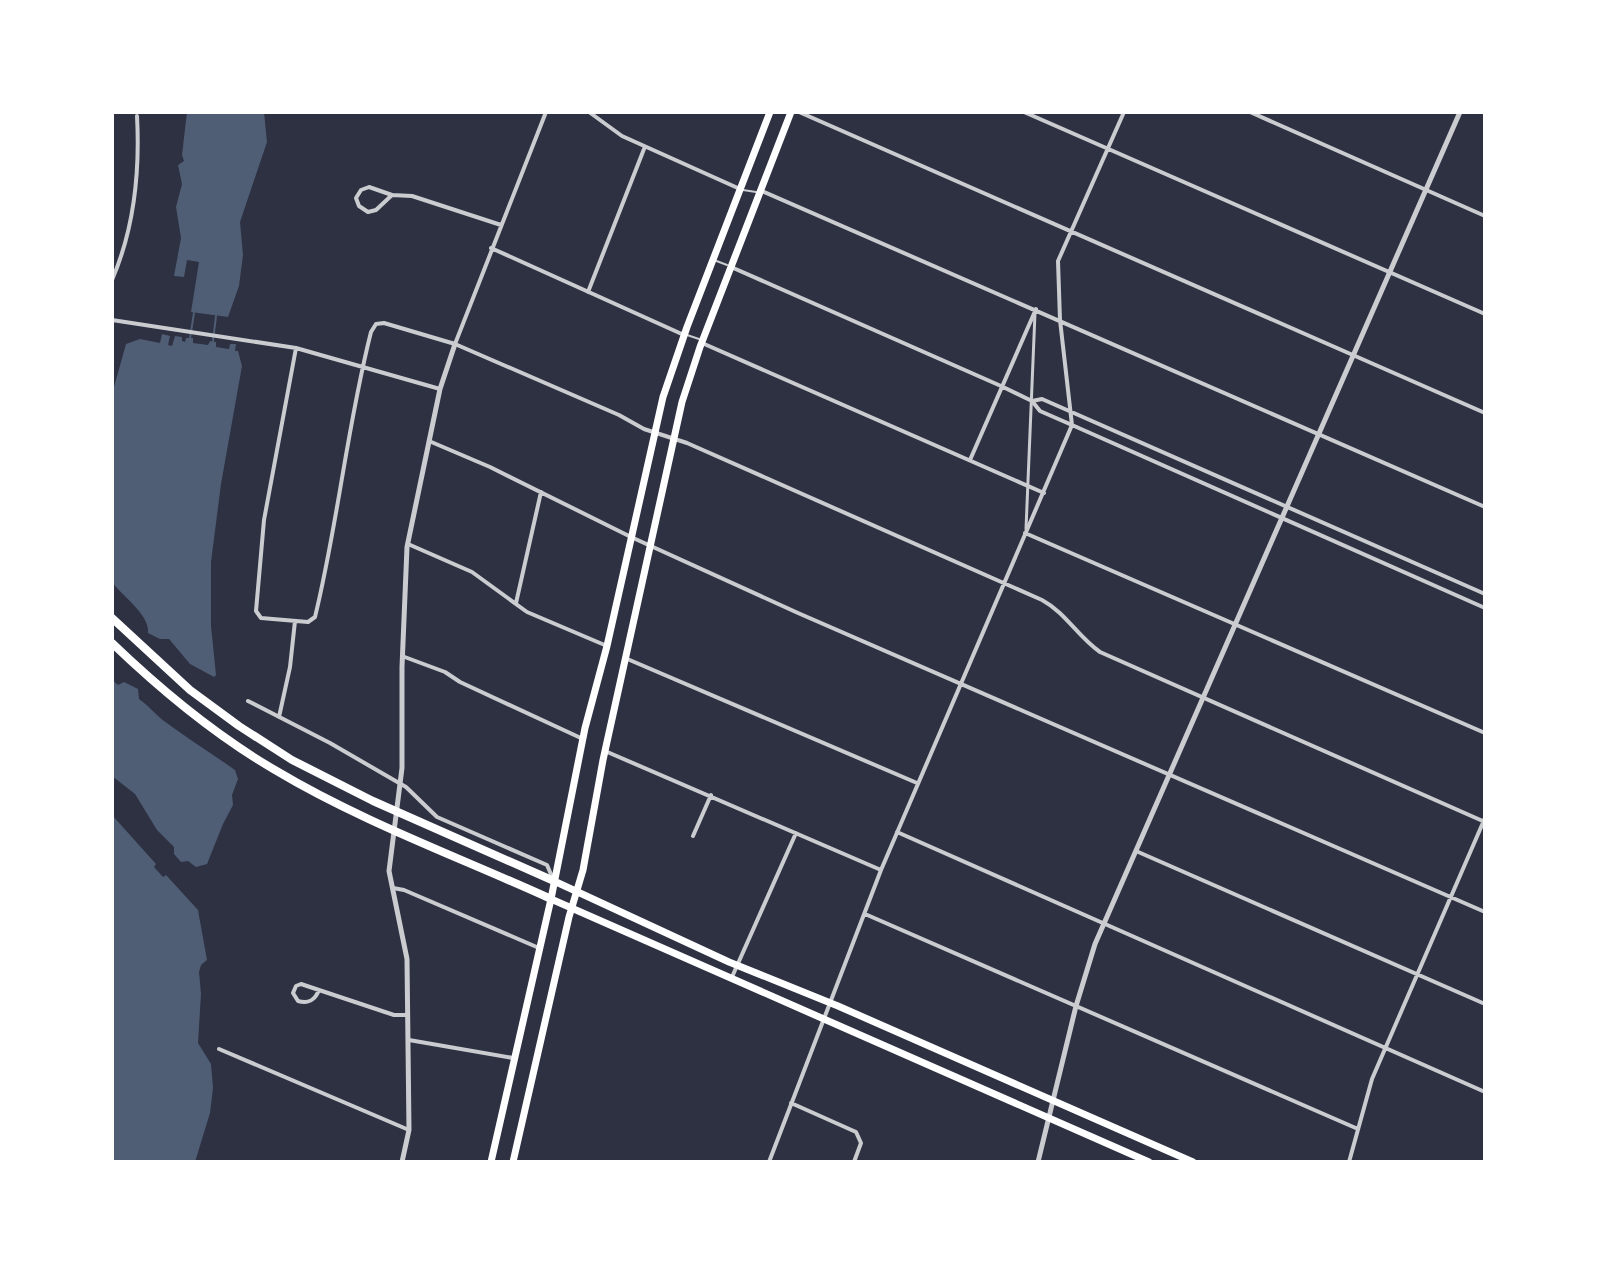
<svg xmlns="http://www.w3.org/2000/svg" width="1597" height="1274" font-family="'PT Sans',sans-serif">
  <style>
    .water { fill: #4f5d75 }
    .lines { fill: none; stroke-linecap: round; stroke-linejoin: round }
    .stream { stroke: #4f5d75; stroke-width: 2 }
    .service { stroke: #caccd0; stroke-width: 2 }
    .pedestrian { stroke: #caccd0; stroke-width: 3 }
    .minor { stroke: #caccd0; stroke-width: 4 }
    .tertiary { stroke: #caccd0; stroke-width: 5 }
    .primary { stroke: #fff; stroke-width: 7 }
    .motorway { stroke: #fff; stroke-width: 8 }
  </style>
  <rect width="100%" height="100%" fill="#2d3142"/>
  <!-- water -->
  <path class="water" d="M 187,112 L 264,112 L 267,142 L 240,222 L 243,255 L 239,286 L 228,317 L 191,312 L 199,262 L 187,260 L 184,277 L 174,276 L 181,238 L 176,207 L 182,184 L 178,165 L 184,161 L 182,155 Z
    M 162,334 L 170,336 L 168,345 L 172,346 L 175,336 L 182,337 L 182,341 L 185,342 L 186,338 L 193,338 L 193,343 L 208,345 L 210,341 L 216,342 L 216,347 L 229,349 L 230,344 L 236,344 L 235,351 L 238,351 L 242,366 L 221,484 L 211,562 L 211,626 L 216,675 L 214,677 L 190,664 L 169,639 L 160,639 L 148,633 C 150,615 123,597 112,582 L 112,394 L 126,344 L 140,339 L 160,343 Z
    M 112,680 L 118,685 L 124,682 L 138,689 L 139,699 C 148,705 155,714 164,721 C 187,738 211,753 235,770 L 238,779 L 232,795 L 233,805 L 223,824 L 207,864 L 196,867 L 188,861 L 181,862 L 174,854 L 174,847 L 157,830 L 135,794 L 112,776 Z
    M 112,815 L 156,864 L 154,867 L 163,877 L 166,875 L 198,910 L 207,960 L 201,965 L 199,972 L 201,994 L 198,1043 L 211,1064 L 213,1088 L 210,1113 L 195,1162 L 112,1162 Z"/>
  <g class="lines">
    <!-- stream -->
    <path class="stream" d="M 190,338 L 194,313
      M 213,341 L 216,316"/>
    <!-- service -->
    <path class="service" d="M 743,190 L 756,192
      M 714,260 L 727,265
      M 687,335 L 699,339"/>
    <!-- pedestrian -->
    <path class="pedestrian" d="M 1026,529 L 1035,313"/>
    <!-- minor -->
    <path class="minor" d="M 589,112 L 622,136 L 740,189
      M 799,112 L 1485,413
      M 1024,112 L 1485,314
      M 1250,112 L 1485,216
      M 369,187 L 392,195 L 376,210 L 368,212 L 359,206 L 356,198 L 361,190 Z
      M 762,191 L 1485,507
      M 392,195 L 412,196 L 501,225
      M 491,248 L 684,335
      M 731,267 L 1001,386 L 1032,401 L 1040,411 L 1072,425 L 1485,608
      M 112,280 C 134,229 140,172 137,116
      M 588,292 L 644,149
      M 112,320 L 296,348 L 440,389
      M 702,343 L 1044,493
      M 455,344 L 546,112
      M 296,348 L 264,520 L 256,611 L 261,618 L 308,622 L 315,617 C 338,523 347,426 371,332 L 376,324 L 384,323 L 455,344 L 619,415 L 644,429 L 687,443 L 1042,600 C 1066,613 1078,637 1100,652 L 1485,822
      M 1032,401 L 1042,399 L 1485,594
      M 429,441 L 490,467 L 631,537 L 798,613 L 1485,912
      M 970,460 L 1036,309
      M 1025,533 L 1485,733
      M 408,544 L 472,572 L 527,612 L 607,646
      M 516,603 L 541,492
      M 402,656 L 445,672 L 460,682 L 583,739
      M 625,658 L 917,783
      M 248,701 L 330,743 L 406,787 L 437,817 L 547,865 L 553,879
      M 279,717 L 290,667 L 295,621
      M 605,751 L 881,870
      M 897,832 L 1485,1092
      M 693,836 L 711,795
      M 1136,851 L 1485,1004
      M 393,888 L 404,890 L 539,948
      M 865,914 L 1358,1129
      M 732,977 L 796,833
      M 319,990 C 315,1000 309,1004 298,1001 L 293,993 L 296,986 L 301,984 L 394,1015 L 408,1015
      M 409,1040 L 513,1058
      M 219,1049 L 409,1130
      M 791,1103 L 856,1132 L 861,1143 L 854,1162
      M 769,1162 L 881,870 L 1072,425 L 1060,320 L 1058,261 L 1124,112
      M 1349,1162 L 1372,1079 L 1485,818"/>
    <!-- tertiary -->
    <path class="tertiary" d="M 402,1162 L 409,1130 L 407,959 L 389,871 L 402,768 L 402,667 L 407,547 L 440,389 L 455,344
      M 1038,1162 L 1076,1006 L 1095,944 L 1460,112"/>
    <!-- primary -->
    <path class="primary" d="M 554,881 L 729,962 L 838,1006 L 1193,1162
      M 551,899 L 1149,1162
      M 491,1162 L 551,899 L 585,728 L 607,646 L 663,397 L 687,327 L 770,112
      M 513,1162 L 569,917 L 583,870 L 603,760 L 682,402 L 700,347 L 791,112"/>
    <!-- motorway -->
    <path class="motorway" d="M 112,618 L 190,690 L 239,726 L 292,760 L 373,801 L 554,881
      M 112,643 C 162,691 215,735 275,770 C 362,822 459,857 551,899"/>
  </g>
  <!-- border -->
  <rect width="1597" height="1274" fill="none" stroke="#ffffff" stroke-width="228"/>
</svg>
